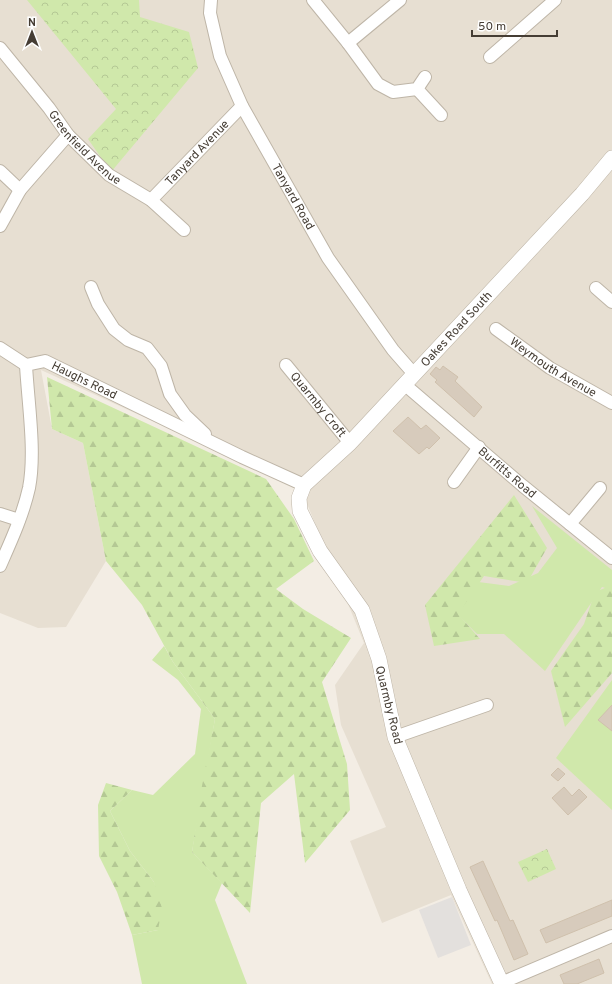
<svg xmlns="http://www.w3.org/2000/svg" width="612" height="984" font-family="Overpass,sans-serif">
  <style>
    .residential { fill: #e7dfd2 }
    .grass { fill: #d0e8ab }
    .forest { fill: url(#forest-firs) }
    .park { fill: url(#park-crowns) }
    .parking { fill: #e3e0dd }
    .building { fill: #d7cbbc; stroke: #cfc0ac }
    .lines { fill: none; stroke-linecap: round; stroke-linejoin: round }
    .minor-casing { stroke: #beb5a7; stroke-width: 14 }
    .tertiary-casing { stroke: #beb5a7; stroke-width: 16 }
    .minor { stroke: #fff; stroke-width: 12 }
    .tertiary { stroke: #fff; stroke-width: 15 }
    .labels { text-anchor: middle; stroke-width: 4; stroke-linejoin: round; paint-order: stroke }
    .street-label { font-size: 12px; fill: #453d34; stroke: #fff }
  </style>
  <defs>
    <pattern id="forest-firs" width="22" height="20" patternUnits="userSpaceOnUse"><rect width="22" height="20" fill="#d0e8ab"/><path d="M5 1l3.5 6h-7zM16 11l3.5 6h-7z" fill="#b4c894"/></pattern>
    <pattern id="park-crowns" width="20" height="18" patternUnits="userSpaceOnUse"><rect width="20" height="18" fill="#d0e8ab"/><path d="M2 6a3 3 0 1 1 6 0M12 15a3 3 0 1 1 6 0" fill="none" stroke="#b4c894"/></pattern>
  </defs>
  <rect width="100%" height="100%" fill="#f3ede4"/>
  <!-- residential -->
  <path class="residential" d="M 0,0 L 612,0 L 612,984 L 492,984 L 451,895 L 382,923 L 350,841 L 386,827 L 341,725 L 335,685 L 364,643 L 301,489 L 41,370 L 52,429 L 83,443 L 106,561 L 66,627 L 38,628 L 0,613 Z"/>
  <!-- grass -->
  <path class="grass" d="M 532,506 L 612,570 L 612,590 L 602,587 L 545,671 L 504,634 L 477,634 L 452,609 L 471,581 L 509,586 L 538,573 L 557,548 Z
    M 164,646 L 173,662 L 215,719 L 192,852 L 222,883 L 215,900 L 247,984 L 142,984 L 132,935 L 158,930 L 154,882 L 130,851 L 110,811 L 132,790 L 153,795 L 195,754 L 201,709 L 178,680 L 152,660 Z
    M 612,680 L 612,810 L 556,758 Z"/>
  <!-- forest -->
  <path class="forest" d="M 47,377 L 266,479 L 294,519 L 314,561 L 276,589 L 303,609 L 351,638 L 322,682 L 347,764 L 350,810 L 305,863 L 294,774 L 261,803 L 250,913 L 192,852 L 201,791 L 215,719 L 173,662 L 142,605 L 106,561 L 83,443 L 52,429 Z
    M 514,495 L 547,548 L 527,583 L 484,576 L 458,614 L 480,639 L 434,646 L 425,605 Z
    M 612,585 L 612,673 L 565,727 L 551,671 L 584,624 L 595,592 Z
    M 106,783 L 132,790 L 110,811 L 130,851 L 154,882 L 162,908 L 158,930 L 132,935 L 117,892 L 99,856 L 98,805 Z"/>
  <!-- park -->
  <path class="park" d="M 27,0 L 139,0 L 140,17 L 189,32 L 198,68 L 111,172 L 88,139 L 116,109 Z
    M 547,849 L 556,869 L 528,882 L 518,862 Z"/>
  <!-- parking -->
  <path class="parking" d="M 452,897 L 471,945 L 438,958 L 419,910 Z"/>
  <!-- building -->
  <path class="building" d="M 443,366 L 458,377 L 455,381 L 482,407 L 474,417 L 435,382 L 437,380 L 430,374 L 436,367 L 440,370 Z
    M 408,417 L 421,429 L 426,425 L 440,438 L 429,449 L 427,447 L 419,454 L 393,431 Z
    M 612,705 L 612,731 L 598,720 Z
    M 558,768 L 565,774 L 558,781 L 551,775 Z
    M 564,787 L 572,796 L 579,789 L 587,797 L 568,815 L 552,798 Z
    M 483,861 L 510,921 L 513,920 L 528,954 L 514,960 L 497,920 L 495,921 L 470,867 Z
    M 612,900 L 612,916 L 546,943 L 540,930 Z
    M 599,959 L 604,973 L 577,984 L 564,984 L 560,975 Z"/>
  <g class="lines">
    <!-- minor casing -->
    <g class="minor-casing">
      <g id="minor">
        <path id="s1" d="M 211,0 L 210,13 L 220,56 L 242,106 L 328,258 L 393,350 L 414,374"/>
        <path d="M 313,0 L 348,43 L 378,84 L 393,92 L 417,89 L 425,77"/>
        <path d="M 348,43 L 400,0"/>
        <path id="s2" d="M 0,48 L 49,108 L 68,135 L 109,175 L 151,200 L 184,230"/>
        <path d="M 490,57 L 555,0"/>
        <path d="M 417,89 L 441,115"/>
        <path d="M 0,171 L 20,190"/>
        <path id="s3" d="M 151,200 L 242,106"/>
        <path d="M 0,226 L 20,190 L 68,135"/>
        <path d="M 91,287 L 98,304 L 114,329 L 128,340 L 147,348 L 161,366 L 170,394 L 185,415 L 205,434"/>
        <path d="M 596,288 L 612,302"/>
        <path id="s4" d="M 496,329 L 550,368 L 612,403"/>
        <path d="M 0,348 L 26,365"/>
        <path id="s5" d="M 286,365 L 350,443"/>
        <path id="s6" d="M 404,384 L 523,486 L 612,558"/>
        <path d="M 454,482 L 479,447"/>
        <path d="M 0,514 L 19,520"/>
        <path d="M 570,524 L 600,488"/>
        <path id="s7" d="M 0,566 C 11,541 23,515 29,488 C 36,452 28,403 26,365 L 45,361 L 242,457 L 304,485"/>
        <path d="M 395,737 L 487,705"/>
        <path d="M 501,983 L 612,936"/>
      </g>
    </g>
    <!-- tertiary casing -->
    <g class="tertiary-casing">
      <g id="tertiary">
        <path id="s8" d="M 502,984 L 459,890 L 395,737 L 379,659 L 362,610 L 320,551 L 300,511 L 299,498 L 304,485 L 350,443 L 582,194 L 612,158"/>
      </g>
    </g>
    <!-- minor -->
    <use href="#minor" class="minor"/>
    <!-- tertiary -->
    <use href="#tertiary" class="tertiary"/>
  </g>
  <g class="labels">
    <!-- street labels -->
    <g class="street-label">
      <text dy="4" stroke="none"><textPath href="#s2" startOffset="131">Greenfield Avenue</textPath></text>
      <text dy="4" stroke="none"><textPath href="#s3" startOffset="66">Tanyard Avenue</textPath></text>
      <text dy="4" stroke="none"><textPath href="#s1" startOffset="216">Tanyard Road</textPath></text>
      <text dy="4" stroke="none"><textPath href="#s8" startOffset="763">Oakes Road South</textPath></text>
      <text dy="4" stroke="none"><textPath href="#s4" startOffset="69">Weymouth Avenue</textPath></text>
      <text dy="4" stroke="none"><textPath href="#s7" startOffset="270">Haughs Road</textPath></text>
      <text dy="4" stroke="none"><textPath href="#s5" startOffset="51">Quarmby Croft</textPath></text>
      <text dy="4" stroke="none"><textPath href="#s6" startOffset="136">Burfitts Road</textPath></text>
      <text transform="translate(389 705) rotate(76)" y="4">Quarmby Road</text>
    </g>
  </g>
  <!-- north arrow -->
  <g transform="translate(32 32)" stroke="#ffffff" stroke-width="3" paint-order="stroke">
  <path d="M0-3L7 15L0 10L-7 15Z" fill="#453d34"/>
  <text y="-6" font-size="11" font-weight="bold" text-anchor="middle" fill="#453d34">N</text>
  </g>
  <!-- scale -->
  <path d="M472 30v6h85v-6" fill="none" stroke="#453d34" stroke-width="2"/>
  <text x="478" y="30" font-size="12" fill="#453d34" stroke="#ffffff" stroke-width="3" paint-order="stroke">50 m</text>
</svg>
